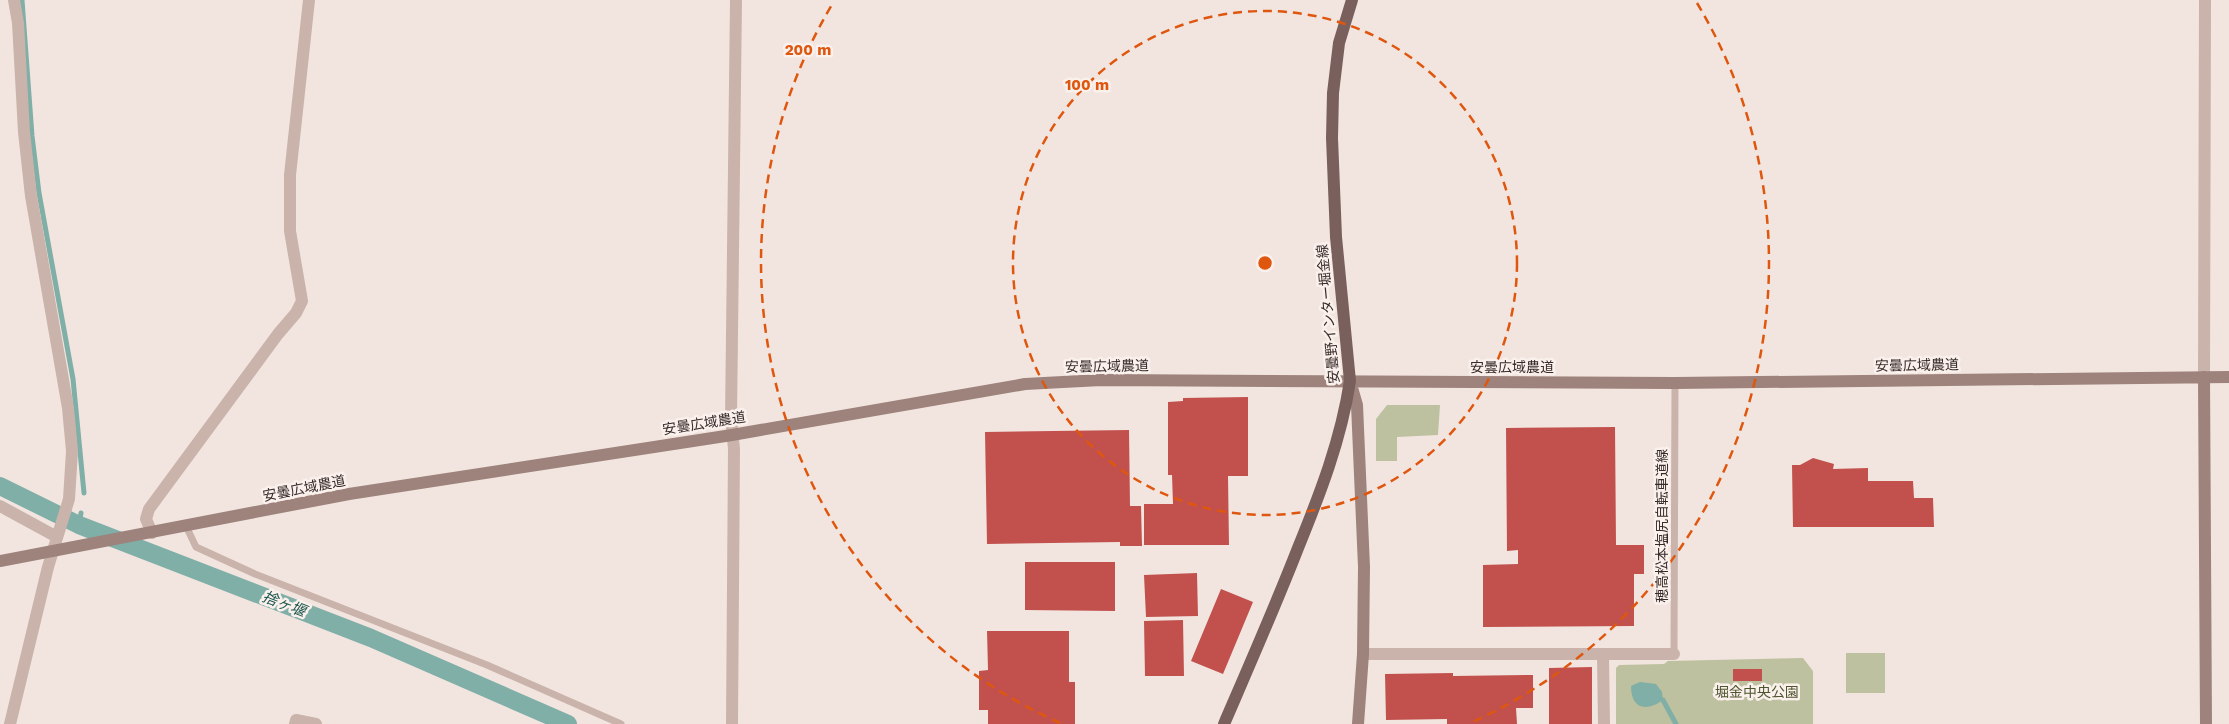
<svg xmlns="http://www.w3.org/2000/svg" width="2229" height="724" font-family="'Work Sans','Noto Sans JP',sans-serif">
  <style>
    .green { fill: #bdc19f }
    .water { fill: #7fafa7 }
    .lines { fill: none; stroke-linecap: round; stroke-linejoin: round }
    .stream { stroke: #7fafa7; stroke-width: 5 }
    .canal { stroke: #7fafa7; stroke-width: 18 }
    .building { fill: #c2514d }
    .lane { stroke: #cab3ab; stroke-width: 7 }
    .street { stroke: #cab3ab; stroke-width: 12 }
    .secondary { stroke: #9e827c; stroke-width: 12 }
    .primary { stroke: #7a605c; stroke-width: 12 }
    .ring { fill: none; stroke: #df570e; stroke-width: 2.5; stroke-dasharray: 9 6 }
    .labels { text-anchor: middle; stroke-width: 5; stroke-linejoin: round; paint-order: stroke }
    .street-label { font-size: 14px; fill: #382c2a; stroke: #faf0ec }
    .park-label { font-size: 14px; fill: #4f562e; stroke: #faf0ec }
    .water-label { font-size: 15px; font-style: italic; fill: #205951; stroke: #faf0ec }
    .centre { fill: #df570e; stroke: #faf0ec; stroke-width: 2.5 }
    .ring-label { font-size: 15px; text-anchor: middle; font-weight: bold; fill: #df570e; stroke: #faf0ec; stroke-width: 5; stroke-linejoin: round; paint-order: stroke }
  </style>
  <rect width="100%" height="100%" fill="#f2e5df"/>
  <!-- green -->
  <path class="green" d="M 1387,405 L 1440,405 L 1438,435 L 1397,437 L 1397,461 L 1376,461 L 1376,419 Z
    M 1846,653 L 1885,653 L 1885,693 L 1846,693 Z
    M 1803,658 L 1813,671 L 1813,724 L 1616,724 L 1616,668 L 1619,665 L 1664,664 L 1668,661 Z"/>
  <!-- water -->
  <path class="water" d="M 1640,682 L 1656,684 L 1662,692 L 1663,700 C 1646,712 1631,709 1631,686 Z"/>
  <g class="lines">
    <!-- stream -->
    <path class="stream" d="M 22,0 L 32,136 L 39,193 L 73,379 L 84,493
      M 79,525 L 81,513
      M 1663,700 L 1676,724"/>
    <!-- canal -->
    <path class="canal" d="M 0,486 L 79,525 L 371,638 L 568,724"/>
  </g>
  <!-- building -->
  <path class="building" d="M 1248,397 L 1248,476 L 1228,476 L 1229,545 L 1144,545 L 1144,504 L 1173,504 L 1172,475 L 1168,475 L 1168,402 L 1183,401 L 1183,398 Z
    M 1615,427 L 1616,545 L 1644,545 L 1644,574 L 1634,574 L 1634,626 L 1483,627 L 1483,565 L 1518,564 L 1518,550 L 1507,551 L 1506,428 Z
    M 1129,430 L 1130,506 L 1141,506 L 1142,546 L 1120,546 L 1120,542 L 987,544 L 985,432 Z
    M 1813,458 L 1834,464 L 1833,469 L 1868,468 L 1868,481 L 1913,481 L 1914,498 L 1933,498 L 1934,527 L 1793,527 L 1792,465 L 1800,465 Z
    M 1025,562 L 1115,562 L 1115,611 L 1025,610 Z
    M 1197,573 L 1198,616 L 1146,617 L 1144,575 Z
    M 1221,589 L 1253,602 L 1223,674 L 1191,661 Z
    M 1183,620 L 1184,676 L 1145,676 L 1144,621 Z
    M 987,631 L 1069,631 L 1069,682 L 1075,682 L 1075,724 L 988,724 L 988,710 L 979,710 L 979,671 L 988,670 Z
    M 1592,667 L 1592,724 L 1549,724 L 1549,668 Z
    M 1733,669 L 1762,669 L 1762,681 L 1733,681 Z
    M 1453,673 L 1453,676 L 1533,675 L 1533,708 L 1516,708 L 1517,724 L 1447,724 L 1447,719 L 1386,720 L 1385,674 Z"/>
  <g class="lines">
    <!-- lane -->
    <path class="lane" d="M 186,526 L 196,547 L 255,574 L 487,665 L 621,724
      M 1674,654 L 1675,383"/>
    <!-- street -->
    <path class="street" d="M 2204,377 L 2205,0
      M 0,506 L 57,537
      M 152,533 L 146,519 L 149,509 L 278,334 L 296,313 L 302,301 L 290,231 L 290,175 L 309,0
      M 1363,654 L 1674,654
      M 1603,655 L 1604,724
      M 10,724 L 48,567 L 69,499 L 72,451 L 68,408 L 31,196 L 24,132 L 18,23 L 14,0
      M 295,724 L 296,720 L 316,724
      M 732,724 L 734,449 L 731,418 L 736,0"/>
    <!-- secondary -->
    <path class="secondary" d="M 2204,377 L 2206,724
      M 1350,381 L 1357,405 L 1364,567 L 1363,654 L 1358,724
      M 0,561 L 349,494 L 732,435 L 1025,384 L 1101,380 L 1675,383 L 2229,377"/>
    <!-- primary -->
    <path class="primary" d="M 1224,724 C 1249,666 1275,607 1298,548 C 1320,494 1341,440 1350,381 L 1336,237 L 1332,138 L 1333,93 L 1339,43 L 1352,0"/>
  </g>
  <!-- distance rings -->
  <g class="ring">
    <circle cx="1265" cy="263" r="252"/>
    <path d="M1060 723A504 504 0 0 1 833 3M1697 3A504 504 0 0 1 1470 723"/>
  </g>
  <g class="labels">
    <!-- street labels -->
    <g class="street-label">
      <text transform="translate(1328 314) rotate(-95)" y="5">安曇野インター堀金線</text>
      <text transform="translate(1917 365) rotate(-1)" y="5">安曇広域農道</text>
      <text transform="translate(1107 366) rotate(-1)" y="5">安曇広域農道</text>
      <text x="1512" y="372">安曇広域農道</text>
      <text transform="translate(704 423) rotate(-9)" y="5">安曇広域農道</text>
      <text transform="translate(304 488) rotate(-11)" y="5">安曇広域農道</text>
      <text transform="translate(1662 526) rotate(-90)" y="5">穂高松本塩尻自転車道線</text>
    </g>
    <!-- park labels -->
    <g class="park-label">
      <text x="1757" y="697">堀金中央公園</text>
    </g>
    <!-- water labels -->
    <g class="water-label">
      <text transform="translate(284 604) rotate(21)" y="5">捨ヶ堰</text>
    </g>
  </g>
  <circle cx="1265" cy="263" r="8" class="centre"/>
  <g class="ring-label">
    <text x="808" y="55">200 m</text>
    <text x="1087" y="90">100 m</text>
  </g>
</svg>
